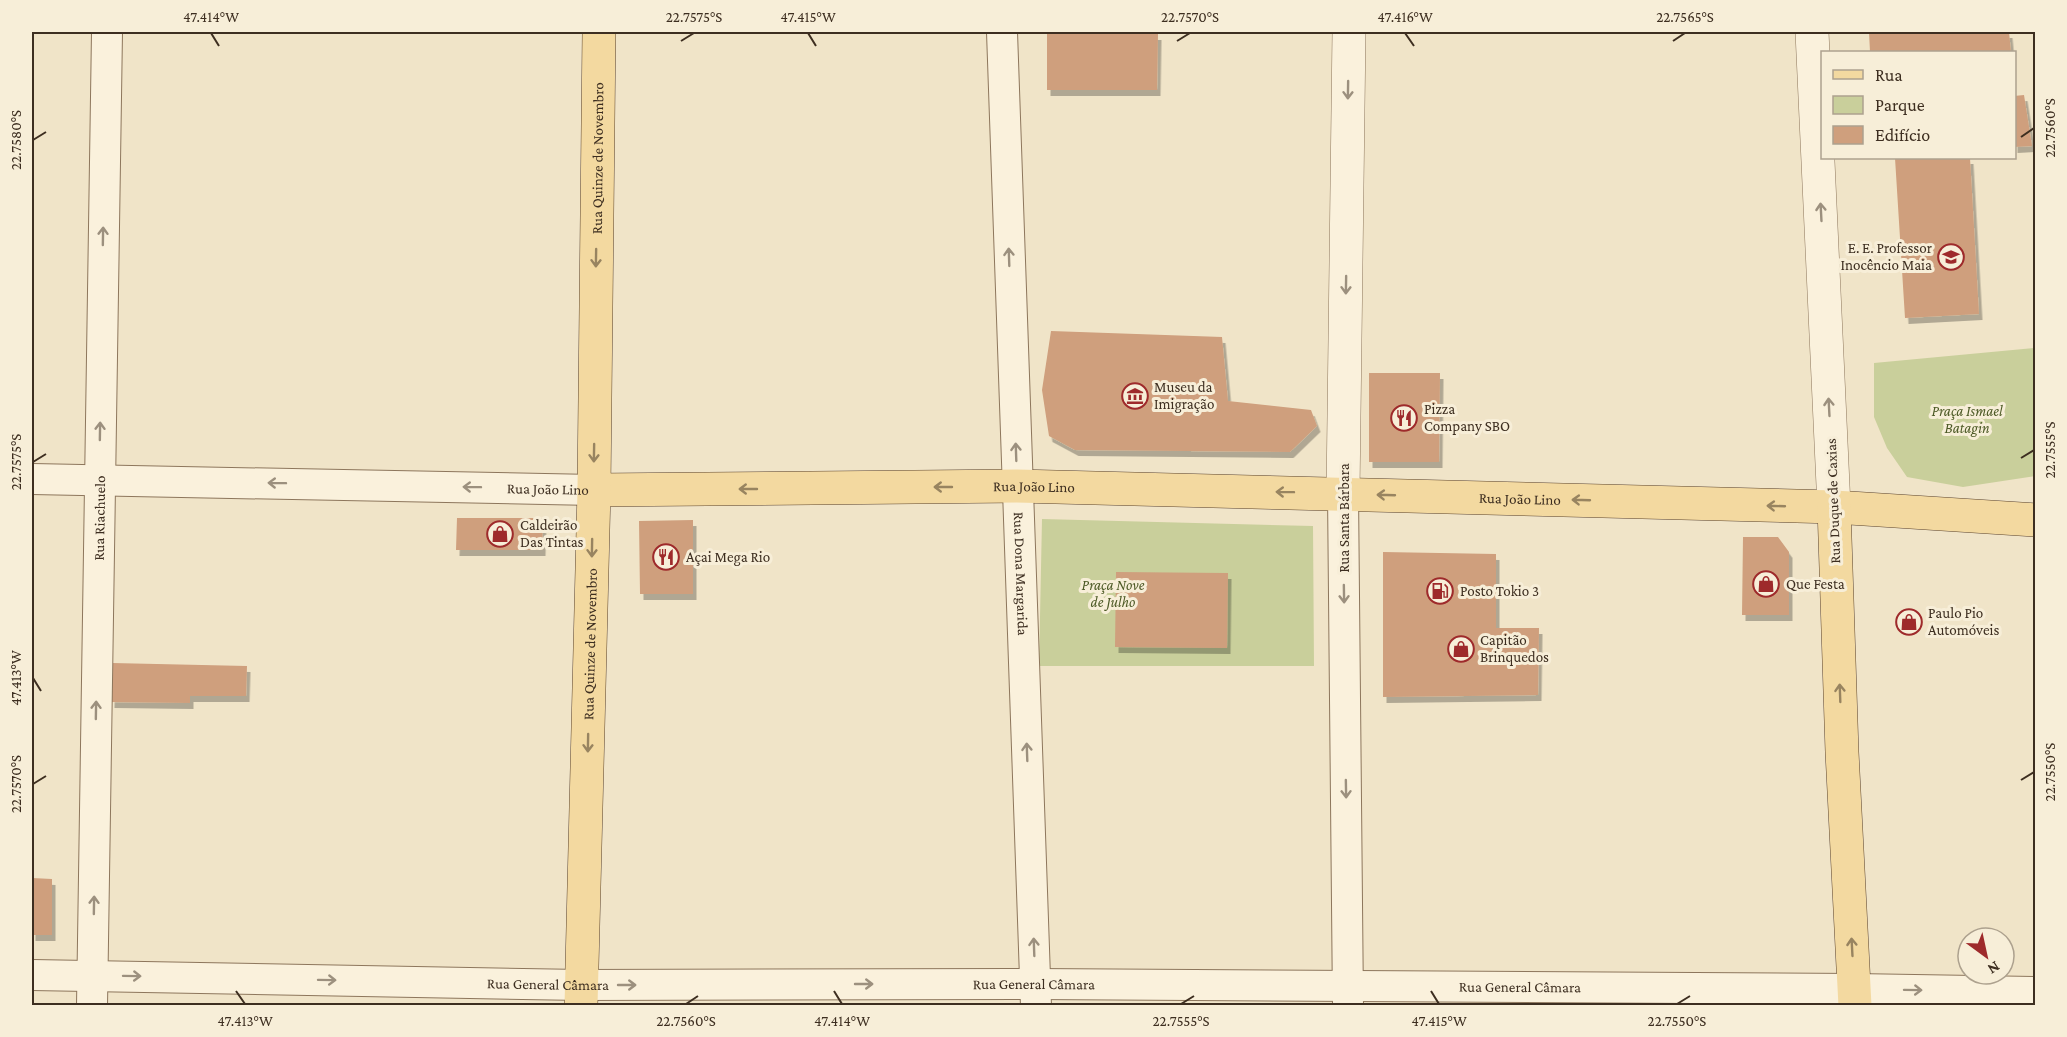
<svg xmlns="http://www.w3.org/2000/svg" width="2067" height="1037" font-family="'Crimson Pro',serif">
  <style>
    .green { fill: #c9cf9b }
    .building { fill: #cf9f7d; filter: url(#shadow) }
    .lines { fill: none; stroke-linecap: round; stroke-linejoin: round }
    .minor-casing { stroke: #8d765c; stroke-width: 32 }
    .tertiary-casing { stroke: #8d765c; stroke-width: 34 }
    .primary-casing { stroke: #5b4430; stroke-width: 34 }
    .minor { stroke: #faf1dc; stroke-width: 30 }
    .tertiary { stroke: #faf1dc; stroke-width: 33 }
    .primary { stroke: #f3d9a0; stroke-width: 33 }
    .oneway { stroke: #9c907e }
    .oneway2 { stroke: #988460 }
    .ticks { fill: none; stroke: #3d2e20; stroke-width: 2 }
    .labels { text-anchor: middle; stroke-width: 6; stroke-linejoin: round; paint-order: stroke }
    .street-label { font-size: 15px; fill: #3d2e20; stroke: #f7eed8 }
    .poi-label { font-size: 15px; fill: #3d2e20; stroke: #f7eed8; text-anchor: start }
    .park-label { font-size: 15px; font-style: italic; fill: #4d5a26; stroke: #f7eed8 }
    .neatline { fill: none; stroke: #3d2e20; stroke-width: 2 }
    .ticks-label { font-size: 15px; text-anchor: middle; fill: #3d2e20 }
  </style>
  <defs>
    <filter id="shadow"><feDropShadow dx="3.5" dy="6" stdDeviation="0" flood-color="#0004"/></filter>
  </defs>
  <rect width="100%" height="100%" fill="#f0e4c8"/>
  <!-- green -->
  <path class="green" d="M 2035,348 L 2035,476 L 1963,487 L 1907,477 L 1887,448 L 1874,417 L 1874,363 Z
    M 1042,519 L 1313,526 L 1314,666 L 1039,666 Z"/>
  <!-- building -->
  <path class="building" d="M 1869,32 L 2009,32 L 2011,52 L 1870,52 Z
    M 1047,34 L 1158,34 L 1157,90 L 1047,90 Z
    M 2024,95 L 2032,146 L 2014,147 L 2014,96 Z
    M 1895,158 L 1970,158 L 1979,314 L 1905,318 Z
    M 1051,331 L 1222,337 L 1228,401 L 1311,410 L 1317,426 L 1290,452 L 1075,450 L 1049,436 L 1042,390 Z
    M 1369,373 L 1440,373 L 1439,462 L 1369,462 Z
    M 457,518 L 543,518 L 542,550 L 456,550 Z
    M 693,520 L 693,594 L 640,594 L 639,521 Z
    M 1743,537 L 1778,537 L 1789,552 L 1789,615 L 1742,615 Z
    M 1383,552 L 1496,554 L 1496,628 L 1539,628 L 1538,695 L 1383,697 Z
    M 1116,572 L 1228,573 L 1227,648 L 1115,647 Z
    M 112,663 L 247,666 L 246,696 L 190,696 L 190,703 L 111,702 Z
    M 32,878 L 52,879 L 52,935 L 32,935 Z"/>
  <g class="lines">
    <!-- minor casing -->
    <g class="minor-casing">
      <g id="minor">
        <path id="s1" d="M 1002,32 L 1036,1006"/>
        <path id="s2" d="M 32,479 L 594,490"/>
        <path d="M 1343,493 L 1348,1006"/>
        <path id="s3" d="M 32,975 L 581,985 L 1035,984 L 1855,989 L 2036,992"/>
        <path id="s4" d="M 92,1006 L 107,32"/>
      </g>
    </g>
    <!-- tertiary casing -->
    <g class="tertiary-casing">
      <path id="tertiary" d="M 1812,32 L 1834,507
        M 1343,493 L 1349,32"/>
    </g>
    <!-- primary casing -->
    <g class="primary-casing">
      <g id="primary">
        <path id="s5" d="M 594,490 L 1017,486 L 1834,507 L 2036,520"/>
        <path d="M 1834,507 L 1842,752 L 1855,1006"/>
        <path id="s6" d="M 581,1006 L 594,490 L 599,32"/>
      </g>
    </g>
    <!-- minor -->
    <use href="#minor" class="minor"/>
    <!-- tertiary -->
    <use href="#tertiary" class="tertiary"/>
    <!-- primary -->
    <use href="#primary" class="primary"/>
  </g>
  <!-- one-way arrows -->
  <defs><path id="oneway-shaft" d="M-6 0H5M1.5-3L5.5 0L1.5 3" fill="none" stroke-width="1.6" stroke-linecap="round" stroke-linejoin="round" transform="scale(1.5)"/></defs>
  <g class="oneway">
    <use href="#oneway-shaft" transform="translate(1348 90) rotate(91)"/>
    <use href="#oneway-shaft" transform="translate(1821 212) rotate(-93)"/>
    <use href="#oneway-shaft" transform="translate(103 236) rotate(-89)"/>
    <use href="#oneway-shaft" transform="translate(1009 257) rotate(-92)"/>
    <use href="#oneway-shaft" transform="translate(1346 285) rotate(91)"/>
    <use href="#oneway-shaft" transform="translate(1829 407) rotate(-93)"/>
    <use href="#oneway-shaft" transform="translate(100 431) rotate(-89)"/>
    <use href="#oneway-shaft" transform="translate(1016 452) rotate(-92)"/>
    <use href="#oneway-shaft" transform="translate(277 483) rotate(-179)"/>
    <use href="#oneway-shaft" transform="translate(472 487) rotate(-179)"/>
    <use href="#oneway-shaft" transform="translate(1344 594) rotate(89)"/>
    <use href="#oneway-shaft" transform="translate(96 710) rotate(-89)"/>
    <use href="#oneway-shaft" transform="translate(1027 752) rotate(-92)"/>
    <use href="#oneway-shaft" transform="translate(1346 789) rotate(89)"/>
    <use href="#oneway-shaft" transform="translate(94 905) rotate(-89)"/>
    <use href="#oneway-shaft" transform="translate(1034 947) rotate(-92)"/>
    <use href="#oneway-shaft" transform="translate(132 976) rotate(1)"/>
    <use href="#oneway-shaft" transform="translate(327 980) rotate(1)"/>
    <use href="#oneway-shaft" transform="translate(864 984)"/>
    <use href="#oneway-shaft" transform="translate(627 985)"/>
    <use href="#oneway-shaft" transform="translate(1913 990) rotate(1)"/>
  </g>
  <g class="oneway2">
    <use href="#oneway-shaft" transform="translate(596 258) rotate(91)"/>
    <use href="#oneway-shaft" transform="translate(594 453) rotate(91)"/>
    <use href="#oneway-shaft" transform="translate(943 487) rotate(180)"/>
    <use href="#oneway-shaft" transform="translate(748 489) rotate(180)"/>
    <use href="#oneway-shaft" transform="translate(1285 492) rotate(-179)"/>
    <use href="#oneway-shaft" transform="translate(1386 495) rotate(-178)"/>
    <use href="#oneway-shaft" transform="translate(1581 500) rotate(-178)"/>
    <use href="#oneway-shaft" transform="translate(1776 506) rotate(-178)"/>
    <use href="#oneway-shaft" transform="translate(592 548) rotate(91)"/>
    <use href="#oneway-shaft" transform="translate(1840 693) rotate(-92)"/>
    <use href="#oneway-shaft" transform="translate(588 743) rotate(91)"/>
    <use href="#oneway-shaft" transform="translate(1852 947) rotate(-93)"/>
  </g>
  <!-- ticks -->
  <path class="ticks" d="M 211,33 L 219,46M 808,33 L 816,46M 1405,33 L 1414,46M 681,41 L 694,33M 1177,41 L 1190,33M 1673,41 L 1685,33M 2021,137 L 2034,128M 33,140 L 46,132M 2021,458 L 2034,450M 33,462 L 46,454M 33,678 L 41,691M 2021,780 L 2034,772M 33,784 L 46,776M 236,991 L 245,1004M 834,991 L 842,1004M 1431,991 L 1439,1004M 686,1004 L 698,996M 1181,1004 L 1194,996M 1677,1004 L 1690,996"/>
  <!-- icons -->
  <defs>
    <g id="school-ring" transform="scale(1.35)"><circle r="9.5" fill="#f7eed8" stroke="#9e2a2b" stroke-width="1.5"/><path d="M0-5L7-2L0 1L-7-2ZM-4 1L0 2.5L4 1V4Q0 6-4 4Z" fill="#9e2a2b"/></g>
    <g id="museum-ring" transform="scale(1.35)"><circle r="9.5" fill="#f7eed8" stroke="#9e2a2b" stroke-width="1.5"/><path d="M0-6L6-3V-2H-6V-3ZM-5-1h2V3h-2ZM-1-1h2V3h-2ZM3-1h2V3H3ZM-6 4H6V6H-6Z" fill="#9e2a2b"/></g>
    <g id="restaurant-ring" transform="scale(1.35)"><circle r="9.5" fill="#f7eed8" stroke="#9e2a2b" stroke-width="1.5"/><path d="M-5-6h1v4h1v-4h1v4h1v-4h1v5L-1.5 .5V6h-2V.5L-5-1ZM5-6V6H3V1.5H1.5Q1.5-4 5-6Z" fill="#9e2a2b"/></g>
    <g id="shop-ring" transform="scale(1.35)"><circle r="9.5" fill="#f7eed8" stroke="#9e2a2b" stroke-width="1.5"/><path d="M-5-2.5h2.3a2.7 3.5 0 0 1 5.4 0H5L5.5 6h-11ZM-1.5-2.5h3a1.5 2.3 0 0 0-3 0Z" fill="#9e2a2b"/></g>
    <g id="fuel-ring" transform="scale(1.35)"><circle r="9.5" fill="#f7eed8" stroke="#9e2a2b" stroke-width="1.5"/><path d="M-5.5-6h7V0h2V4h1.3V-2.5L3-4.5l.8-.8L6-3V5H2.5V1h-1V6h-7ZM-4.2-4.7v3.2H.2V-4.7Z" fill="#9e2a2b"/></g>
  </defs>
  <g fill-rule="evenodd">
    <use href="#school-ring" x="1951" y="257"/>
    <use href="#museum-ring" x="1135" y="396"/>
    <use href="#restaurant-ring" x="1404" y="418"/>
    <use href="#shop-ring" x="500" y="534"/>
    <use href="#restaurant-ring" x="666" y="557"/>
    <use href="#shop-ring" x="1766" y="584"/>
    <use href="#fuel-ring" x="1440" y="591"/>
    <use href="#shop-ring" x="1909" y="622"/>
    <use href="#shop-ring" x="1461" y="649"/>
  </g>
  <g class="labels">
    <!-- street labels -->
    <g class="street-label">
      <text dy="5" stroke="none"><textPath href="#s6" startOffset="848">Rua Quinze de Novembro</textPath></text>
      <text dy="5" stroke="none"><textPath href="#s5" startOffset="440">Rua João Lino</textPath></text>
      <text dy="5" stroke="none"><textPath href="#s2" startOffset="516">Rua João Lino</textPath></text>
      <text dy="5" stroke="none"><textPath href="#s5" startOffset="926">Rua João Lino</textPath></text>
      <text transform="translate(1833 501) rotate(-92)" y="5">Rua Duque de Caxias</text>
      <text dy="5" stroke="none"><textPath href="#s4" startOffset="488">Rua Riachuelo</textPath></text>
      <text transform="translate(1344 518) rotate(-90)" y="5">Rua Santa Bárbara</text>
      <text dy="5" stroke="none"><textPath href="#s1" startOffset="542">Rua Dona Margarida</textPath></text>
      <text dy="5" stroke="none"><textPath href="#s6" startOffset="362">Rua Quinze de Novembro</textPath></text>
      <text dy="5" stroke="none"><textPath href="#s3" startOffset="516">Rua General Câmara</textPath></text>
      <text dy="5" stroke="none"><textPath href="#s3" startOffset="1002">Rua General Câmara</textPath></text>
      <text dy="5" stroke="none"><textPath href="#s3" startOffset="1488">Rua General Câmara</textPath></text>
    </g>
    <!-- poi labels -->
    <g class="poi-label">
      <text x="1932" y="253" text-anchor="end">E. E. Professor<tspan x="1932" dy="17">Inocêncio Maia</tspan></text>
      <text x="1154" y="392">Museu da<tspan x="1154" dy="17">Imigração</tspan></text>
      <text x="1424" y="414">Pizza<tspan x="1424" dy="17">Company SBO</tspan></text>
      <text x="520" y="530">Caldeirão<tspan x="520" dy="17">Das Tintas</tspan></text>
      <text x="686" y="562">Açai Mega Rio</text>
      <text x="1786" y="589">Que Festa</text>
      <text x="1460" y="596">Posto Tokio 3</text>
      <text x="1928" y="618">Paulo Pio<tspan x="1928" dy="17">Automóveis</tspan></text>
      <text x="1480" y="645">Capitão<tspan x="1480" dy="17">Brinquedos</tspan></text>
    </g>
    <!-- park labels -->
    <g class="park-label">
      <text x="1967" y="416">Praça Ismael<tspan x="1967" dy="17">Batagin</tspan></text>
      <text x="1113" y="590">Praça Nove<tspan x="1113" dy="17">de Julho</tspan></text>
    </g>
  </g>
  <!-- border -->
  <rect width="2067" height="1037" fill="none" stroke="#f7eed8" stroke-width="66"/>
  <!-- legend -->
  <rect x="1821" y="51" width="195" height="108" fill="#f7eed8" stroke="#ada18e" stroke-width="1.5"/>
  <rect x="1833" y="70" width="30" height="9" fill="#f3d9a0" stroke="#ada18e" stroke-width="1.5"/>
  <text x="1875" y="81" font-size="18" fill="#3d2e20">Rua</text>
  <rect x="1833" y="96" width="30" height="18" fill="#c9cf9b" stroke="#ada18e" stroke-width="1.5"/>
  <text x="1875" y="111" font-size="18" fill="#3d2e20">Parque</text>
  <rect x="1833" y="126" width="30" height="18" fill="#cf9f7d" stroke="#ada18e" stroke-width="1.5"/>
  <text x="1875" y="141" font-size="18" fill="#3d2e20">Edifício</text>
  <!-- north arrow -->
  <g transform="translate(1986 956) rotate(147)"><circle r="28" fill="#f7eed8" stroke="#ada18e" stroke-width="1.5"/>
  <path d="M0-4.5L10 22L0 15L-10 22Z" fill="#9e2a2b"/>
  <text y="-9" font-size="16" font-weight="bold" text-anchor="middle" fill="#3d2e20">N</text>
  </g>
  <rect x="33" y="33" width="2001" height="971" class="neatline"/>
  <g class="ticks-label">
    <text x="211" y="22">47.414°W</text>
    <text x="694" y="22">22.7575°S</text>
    <text x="808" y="22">47.415°W</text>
    <text x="1190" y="22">22.7570°S</text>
    <text x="1405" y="22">47.416°W</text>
    <text x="1685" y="22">22.7565°S</text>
    <text transform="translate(2050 128) rotate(-90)" y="5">22.7560°S</text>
    <text transform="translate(16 140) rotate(-90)" y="5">22.7580°S</text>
    <text transform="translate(2050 450) rotate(-90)" y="5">22.7555°S</text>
    <text transform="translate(16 462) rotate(-90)" y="5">22.7575°S</text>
    <text transform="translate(16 678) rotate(-90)" y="5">47.413°W</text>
    <text transform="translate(2050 772) rotate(-90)" y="5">22.7550°S</text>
    <text transform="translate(16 784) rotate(-90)" y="5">22.7570°S</text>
    <text x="245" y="1026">47.413°W</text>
    <text x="686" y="1026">22.7560°S</text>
    <text x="842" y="1026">47.414°W</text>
    <text x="1181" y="1026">22.7555°S</text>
    <text x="1439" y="1026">47.415°W</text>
    <text x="1677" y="1026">22.7550°S</text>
  </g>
</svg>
